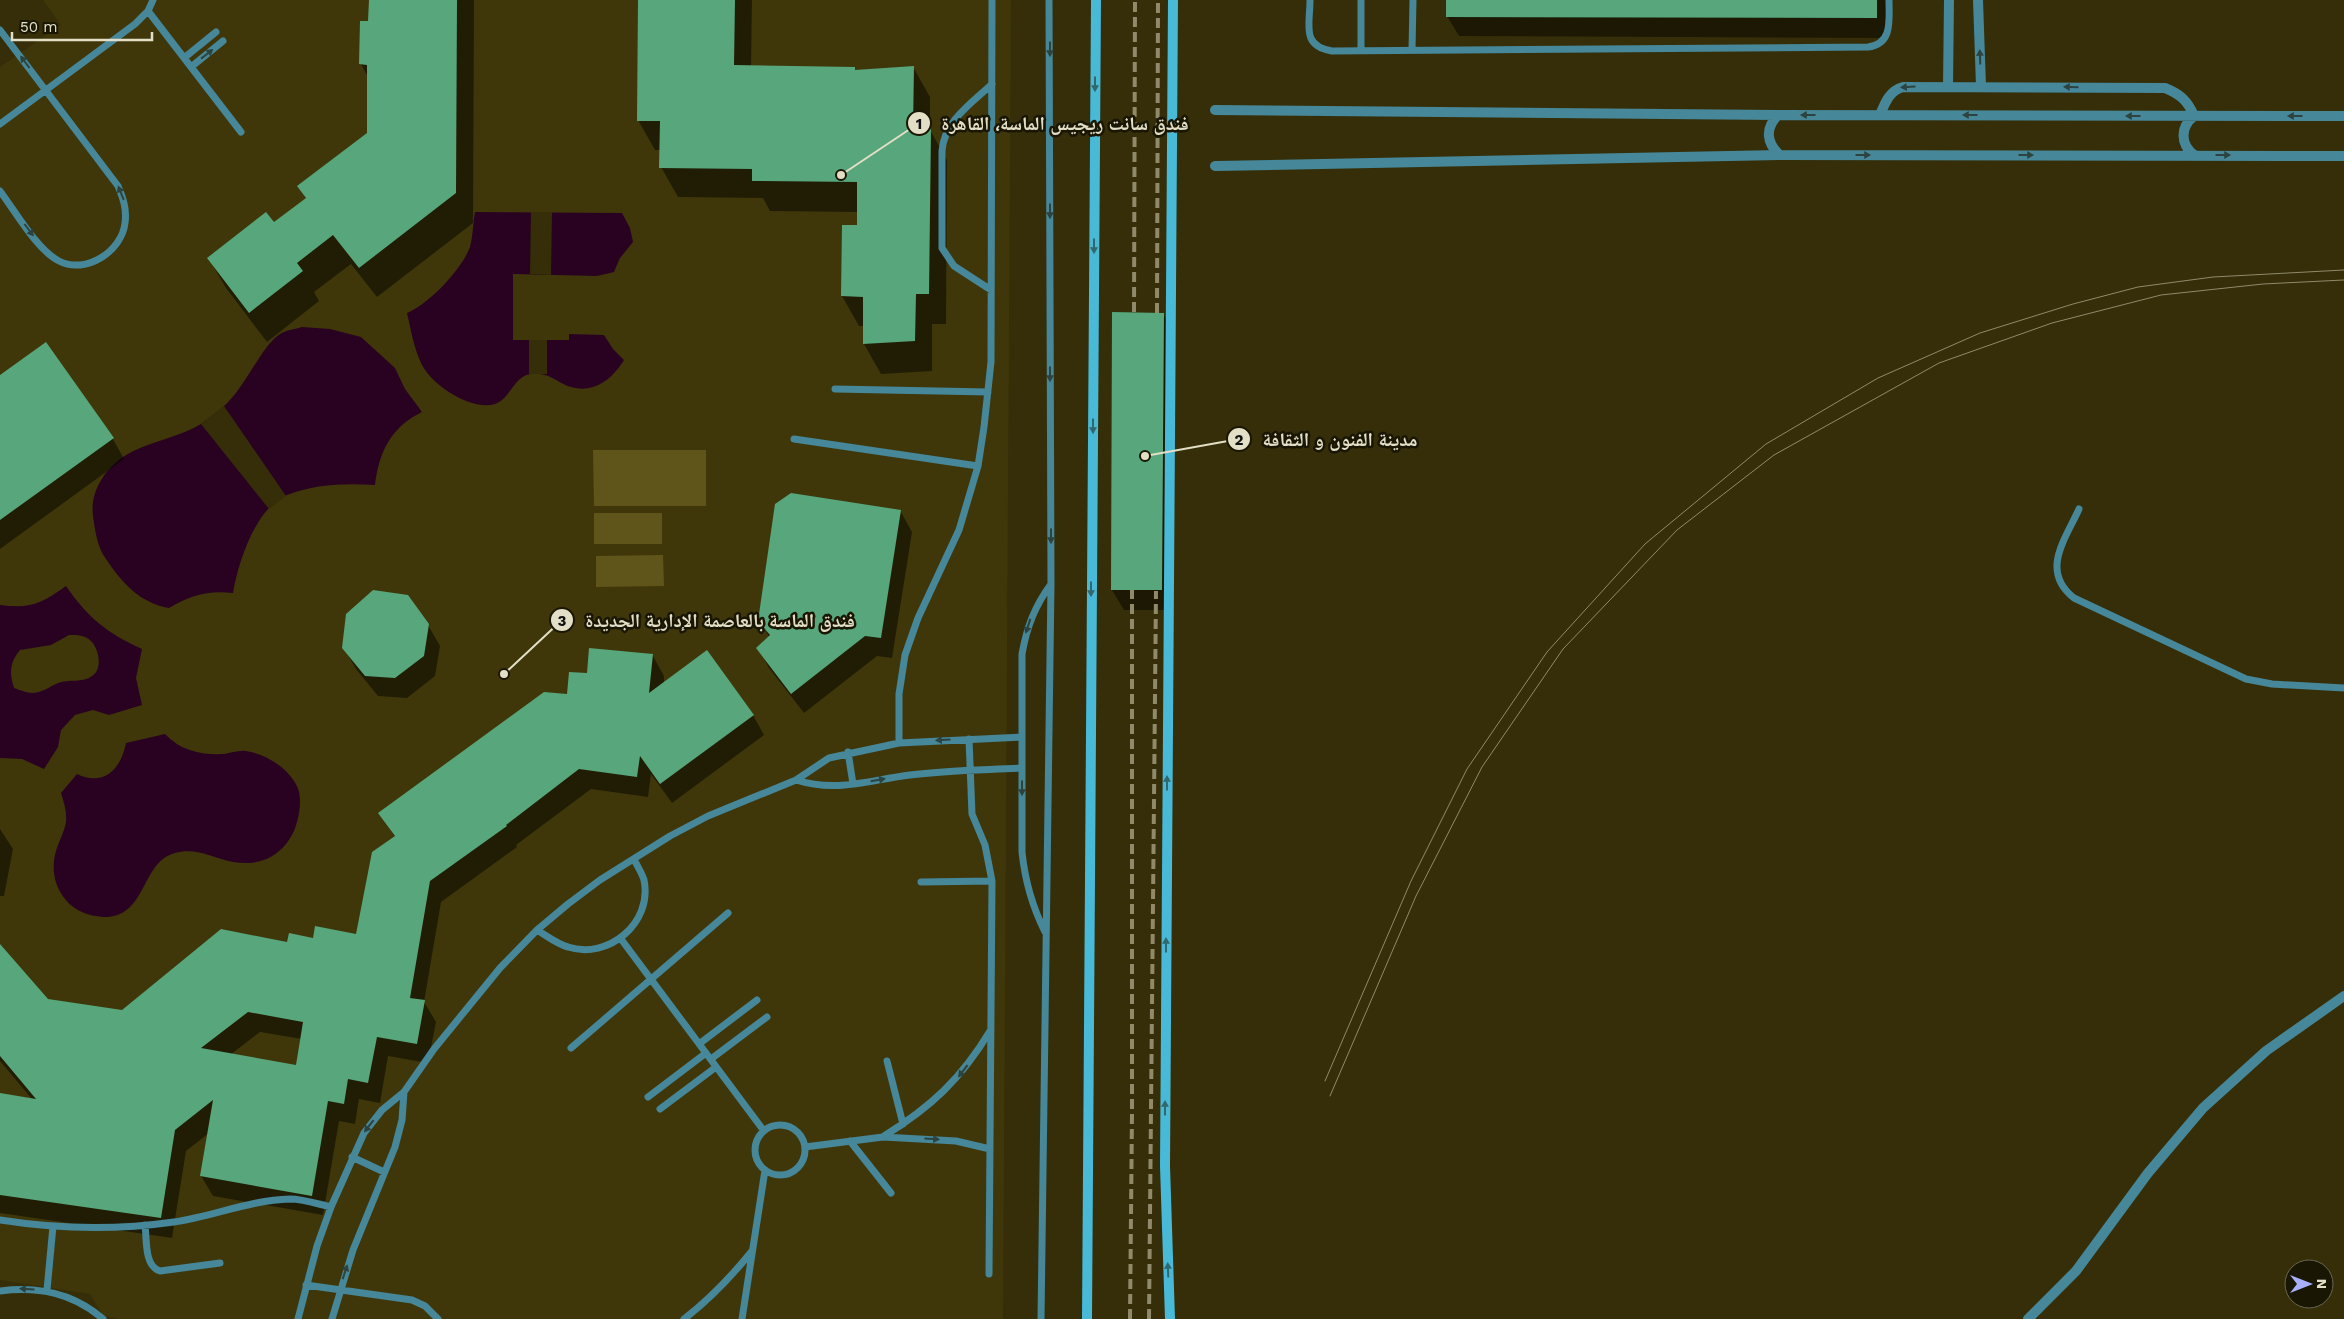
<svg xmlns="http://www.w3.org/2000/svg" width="2344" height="1319" font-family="'Work Sans','Noto Naskh Arabic',sans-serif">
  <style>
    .built { fill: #3f370a }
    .green { fill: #5f551a }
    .water { fill: #2a0221; fill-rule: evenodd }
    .pier { fill: #352e08 }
    .shadow { fill: #0007; fill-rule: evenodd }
    .building { fill: #57a67c; fill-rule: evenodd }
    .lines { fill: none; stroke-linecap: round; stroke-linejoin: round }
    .lane { stroke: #468799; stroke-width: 7 }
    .street { stroke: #468799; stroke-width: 10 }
    .secondary { stroke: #48b9d7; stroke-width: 10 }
    .tram { stroke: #908a6b; stroke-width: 1 }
    .rail { stroke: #908a6b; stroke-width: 4; stroke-dasharray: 10 5; stroke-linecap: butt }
    .oneway { fill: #2c4340 }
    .oneway2 { fill: #31686e }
    .leader { fill: none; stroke: #e3dfc6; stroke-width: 2 }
    .callout-dot { fill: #e3dfc6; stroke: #1a1604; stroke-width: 2 }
    .mark-label { font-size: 15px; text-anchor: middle; font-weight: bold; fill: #111 }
    .callout-label { font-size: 19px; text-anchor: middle; font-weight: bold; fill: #e3dfc6; stroke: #1a1604; stroke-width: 5; stroke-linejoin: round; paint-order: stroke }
  </style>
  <rect width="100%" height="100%" fill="#352e08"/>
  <!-- built -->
  <path class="built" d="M 43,0 L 1011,0 L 1003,1319 L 120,1319 L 103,1316 L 90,1294 L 0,1280 L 0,67 L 61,25 Z"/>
  <!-- green -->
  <path class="green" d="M 593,450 L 706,450 L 706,506 L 594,506 Z
    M 594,513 L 662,513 L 662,544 L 594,544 Z
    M 663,555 L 664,586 L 596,587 L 596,556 Z"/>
  <!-- water -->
  <path class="water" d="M 475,212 L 622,213 L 630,228 L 633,242 L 620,258 L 614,272 L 597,276 L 513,274 L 513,340 L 569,340 L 569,334 L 604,335 L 613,349 L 624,360 C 613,378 595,394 571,387 C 555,382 552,373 533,374 C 514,374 511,399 495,404 C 471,411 432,385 422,365 C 414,349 411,330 407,313 C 429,304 462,269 470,247 C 473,236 473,223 475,212 Z
    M 302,327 L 330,329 L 361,337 L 395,368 L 405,389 L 422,412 C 391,427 379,452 375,485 C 346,483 315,484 287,495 C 256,507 238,563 233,593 C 209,590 190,595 169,608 C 140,603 122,583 106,559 C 97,547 95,530 93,516 C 91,500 96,487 105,474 C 131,441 167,444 201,424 C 208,419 215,413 222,408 C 245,389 261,346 280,334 C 286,330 296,329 302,327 Z
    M 66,586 C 88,618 107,633 142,649 L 136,678 L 142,705 L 109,715 L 93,710 L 75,715 L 61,730 L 58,747 L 44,769 L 22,759 L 0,758 L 0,605 C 31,609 42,603 66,586 ZM 69,635 C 77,635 85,635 91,641 C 99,649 103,669 92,676 C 83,683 69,679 58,683 C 49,687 43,692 33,693 C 27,693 20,690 14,688 C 9,673 10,662 20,650 L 51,645 Z
    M 165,734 C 181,751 201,755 224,754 C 231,753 239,750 246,751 C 266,754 288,768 297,786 C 303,798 299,819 294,831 C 283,855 261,867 233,862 C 213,858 196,847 175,853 C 141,862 147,915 107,917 C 97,917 87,915 78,910 C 58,898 49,874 56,851 C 59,841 64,833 66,822 C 67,812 64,803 61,793 L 77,774 C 104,787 121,769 126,743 Z"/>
  <!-- pier -->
  <path class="pier" d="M 531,212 L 552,212 L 551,275 L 530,274 Z
    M 529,340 L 547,340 L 547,374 L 529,374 Z
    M 224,406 L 286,496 L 269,509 L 201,424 Z"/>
  <!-- shadow -->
  <path class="shadow" d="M 370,0 L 474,0 L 473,223 L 377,297 L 351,264 L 314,292 L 319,301 L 267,342 L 226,288 L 209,259 L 274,224 L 306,199 L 299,187 L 368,133 L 368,77 L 361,64 L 370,22 Z
    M 639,0 L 752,0 L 751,67 L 854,68 L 855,71 L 913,67 L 930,97 L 930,130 L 947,160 L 946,324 L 932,324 L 932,371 L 881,374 L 864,344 L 864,326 L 859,326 L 842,296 L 843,226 L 858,226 L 858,212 L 770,211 L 763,198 L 678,197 L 661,167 L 661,150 L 655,150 L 638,120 Z
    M 1447,0 L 1888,0 L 1888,38 L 1459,36 L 1447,16 Z
    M 1113,314 L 1163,314 L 1175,334 L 1173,610 L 1124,610 L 1112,590 Z
    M 0,377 L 113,439 L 124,459 L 0,549 Z
    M 901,512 L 912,532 L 892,658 L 877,656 L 804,713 L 769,668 L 758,648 L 769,637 L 760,620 Z
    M 428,625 L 440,646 L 435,676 L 407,698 L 378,696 L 356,669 L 344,648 Z
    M 653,656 L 664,676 L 664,684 L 753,715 L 764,735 L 672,803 L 651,774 L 648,797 L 591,789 L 516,845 L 517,847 L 441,902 L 424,1002 L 436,1022 L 428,1063 L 388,1056 L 380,1103 L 359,1099 L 355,1124 L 339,1121 L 323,1215 L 213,1196 L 201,1176 L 209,1133 L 186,1151 L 172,1238 L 0,1213 L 0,1094 L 32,1099 L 0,1061 L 0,945 L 47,1000 L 122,1012 L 288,943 L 357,935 L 395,837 L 380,813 L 568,696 L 588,675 ZM 260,1032 L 302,1039 L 297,1067 L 230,1055 Z
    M 0,829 L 13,849 L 4,896 L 0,896 Z"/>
  <!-- building -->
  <path class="building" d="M 369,0 L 457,0 L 456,193 L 359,268 L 333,235 L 297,263 L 303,271 L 249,313 L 207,258 L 266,212 L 274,222 L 306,198 L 297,186 L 367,133 L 367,65 L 359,64 L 360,21 L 368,21 Z
    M 638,0 L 735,0 L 734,65 L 855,67 L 855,70 L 914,66 L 913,129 L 931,129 L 929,294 L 916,294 L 915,341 L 863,344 L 863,297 L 841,296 L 842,225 L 857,225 L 857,182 L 752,181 L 752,169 L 659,168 L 660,121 L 637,121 Z
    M 1446,0 L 1877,0 L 1877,18 L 1446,17 Z
    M 1112,312 L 1164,313 L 1162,590 L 1111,590 Z
    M 46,342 L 114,438 L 0,520 L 0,375 Z
    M 791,493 L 901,510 L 881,638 L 865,636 L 791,694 L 756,648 L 770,635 L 758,621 L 775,504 Z
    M 373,590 L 408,595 L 429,624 L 424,656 L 395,678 L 365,676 L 342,648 L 346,614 Z
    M 589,648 L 653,654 L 649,693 L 707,650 L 754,715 L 660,784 L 640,756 L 637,777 L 579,769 L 506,825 L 507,826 L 430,881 L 410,998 L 425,1000 L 417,1044 L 377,1037 L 368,1083 L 348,1079 L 344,1104 L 328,1101 L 312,1196 L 200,1176 L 213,1100 L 175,1130 L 161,1218 L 0,1195 L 0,1093 L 36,1099 L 0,1056 L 0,944 L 48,999 L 122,1010 L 221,929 L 287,942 L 289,933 L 313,938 L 315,926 L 356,934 L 372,852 L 395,836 L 378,813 L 544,692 L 567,694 L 569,672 L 587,673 ZM 248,1012 L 303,1022 L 296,1065 L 201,1048 Z"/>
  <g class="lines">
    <!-- lane -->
    <path class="lane" d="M 1310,0 C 1310,25 1301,46 1332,51 L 1868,47 C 1893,44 1889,20 1889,0
      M 148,11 L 241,132
      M 0,30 L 118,186 C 123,198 127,209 125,223 C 122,251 86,275 59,261 C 37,250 15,211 0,191
      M 1412,50 L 1413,0
      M 1361,51 L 1361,0
      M 184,58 L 216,32
      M 191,67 L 223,41
      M 0,124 L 135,24 L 148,11 L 153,0
      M 991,290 L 954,266 L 942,248 L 942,151 C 944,121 972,103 992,84
      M 835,389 L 988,392
      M 794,439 L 978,466
      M 2079,509 C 2065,540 2040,571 2074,598 L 2246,679 L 2272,684 L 2344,688
      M 969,739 L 972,814 L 985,845 L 992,881 L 989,1274
      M 899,743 L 899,694 L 905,655 L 918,618 L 959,530 L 978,466 L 984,427 L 991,362 L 992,0
      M 848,752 L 853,784
      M 796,780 C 837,793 869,780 910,775 C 947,770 985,770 1022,768
      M 921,882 L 992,881
      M 537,930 C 547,936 557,944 568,947 C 608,960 653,923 644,880 C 642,873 637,866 634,859
      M 1045,932 C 1032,906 1025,881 1022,852 L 1022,654 C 1027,626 1035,606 1051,584
      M 621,939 L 764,1131
      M 699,1044 L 757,1000
      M 571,1048 L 728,913
      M 711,1059 L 767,1017
      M 887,1061 L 903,1124
      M 648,1097 L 706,1053
      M 660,1109 L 716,1067
      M755 1150a25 25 0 1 1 50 0a25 25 0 1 1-50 0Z
      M 884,1136 C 931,1107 961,1079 990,1031
      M 850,1141 L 891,1193
      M 805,1147 L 883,1137 L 956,1141 L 990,1149
      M 352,1157 L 384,1172
      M 0,1220 C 57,1229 117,1230 174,1222 C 213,1216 251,1200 290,1199 C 303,1199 318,1204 331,1207
      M 145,1225 C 147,1240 144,1266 160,1271 L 220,1263
      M 306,1285 L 412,1300 L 425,1306 L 438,1319
      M 47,1290 L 53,1226
      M 0,1291 C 39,1286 73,1293 103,1319
      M 298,1319 L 317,1246 L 331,1207 L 364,1133 L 382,1110 L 404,1092 L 434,1049 L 500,968 L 537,930 L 568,904 L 600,880 L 670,836 L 708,816 L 796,780 L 829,758 L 899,743 L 1022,737
      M 332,1319 L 353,1250 L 395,1147 L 402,1120 L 404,1092
      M 684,1319 C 710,1299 731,1277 752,1251
      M 742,1319 L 765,1170
      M 1041,1319 L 1051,584 L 1049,0"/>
    <!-- street -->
    <path class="street" d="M 1978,0 L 1981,86
      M 1948,86 L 1949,0
      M 1215,110 L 1778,115 L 2344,116
      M 1778,115 C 1765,128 1766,143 1780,155
      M 1880,115 C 1885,103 1889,91 1903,87 L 2165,88 C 2180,94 2188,101 2194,116 C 2180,127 2180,144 2194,155
      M 1215,166 L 1780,155 L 2344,156
      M 2028,1319 L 2076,1271 L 2148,1173 L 2203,1108 L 2266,1051 L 2344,996"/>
    <!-- secondary -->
    <path class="secondary" d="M 1087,1319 L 1096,0
      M 1170,1319 L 1165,1166 L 1173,0"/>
    <!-- tram -->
    <path class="tram" d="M 1325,1081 L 1411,881 L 1467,769 L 1547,652 L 1645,544 L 1766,444 L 1878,378 L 1980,333 L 2073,304 L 2138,287 L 2213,277 L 2344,270
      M 1330,1096 L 1416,896 L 1482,767 L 1563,649 L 1677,530 L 1774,455 L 1939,363 L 2052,323 L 2161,295 L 2263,284 L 2344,280"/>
    <!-- rail -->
    <path class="rail" d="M 1134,312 L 1135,0
      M 1157,313 L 1158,0
      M 1130,1319 L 1132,1113 L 1132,590
      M 1149,1319 L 1156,591"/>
  </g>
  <!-- one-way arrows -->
  <defs><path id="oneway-solid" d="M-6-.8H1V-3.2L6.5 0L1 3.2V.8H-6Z" transform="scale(1.25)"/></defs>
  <g class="oneway">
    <use href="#oneway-solid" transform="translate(1050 49) rotate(90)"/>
    <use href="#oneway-solid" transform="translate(207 54) rotate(-38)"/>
    <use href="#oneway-solid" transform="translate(1980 57) rotate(-92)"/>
    <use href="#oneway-solid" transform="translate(25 62) rotate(-127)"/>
    <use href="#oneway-solid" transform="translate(1908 87) rotate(176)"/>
    <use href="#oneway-solid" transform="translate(2071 87) rotate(-179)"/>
    <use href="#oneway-solid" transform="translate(1808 115) rotate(-180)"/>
    <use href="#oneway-solid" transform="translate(1970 115) rotate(-180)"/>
    <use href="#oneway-solid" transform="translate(2133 116) rotate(-180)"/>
    <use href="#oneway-solid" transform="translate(2295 116) rotate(-180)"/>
    <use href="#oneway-solid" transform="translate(1863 155)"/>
    <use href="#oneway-solid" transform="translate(2026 155)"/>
    <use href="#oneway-solid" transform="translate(2223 155)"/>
    <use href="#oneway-solid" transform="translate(121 193) rotate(-112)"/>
    <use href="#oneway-solid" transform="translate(1050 211) rotate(90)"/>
    <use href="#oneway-solid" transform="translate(29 230) rotate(53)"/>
    <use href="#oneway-solid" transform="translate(1050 374) rotate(90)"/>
    <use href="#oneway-solid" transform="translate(1051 536) rotate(90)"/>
    <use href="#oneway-solid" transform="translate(1028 626) rotate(108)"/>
    <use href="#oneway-solid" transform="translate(943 740) rotate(177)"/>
    <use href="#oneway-solid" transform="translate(878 780) rotate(-10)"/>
    <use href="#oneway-solid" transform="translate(1022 788) rotate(90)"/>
    <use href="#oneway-solid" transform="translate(963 1071) rotate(128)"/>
    <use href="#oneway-solid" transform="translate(369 1126) rotate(128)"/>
    <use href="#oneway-solid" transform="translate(932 1139) rotate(3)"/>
    <use href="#oneway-solid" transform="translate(345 1272) rotate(-72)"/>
    <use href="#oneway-solid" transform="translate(27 1289) rotate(-177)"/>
  </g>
  <g class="oneway2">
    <use href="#oneway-solid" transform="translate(1095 84) rotate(90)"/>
    <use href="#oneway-solid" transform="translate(1094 246) rotate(90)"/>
    <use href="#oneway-solid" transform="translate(1093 426) rotate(90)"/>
    <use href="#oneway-solid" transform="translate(1091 589) rotate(90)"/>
    <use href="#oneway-solid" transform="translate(1167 783) rotate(-90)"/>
    <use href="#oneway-solid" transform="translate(1166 945) rotate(-90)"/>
    <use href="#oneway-solid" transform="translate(1165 1108) rotate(-90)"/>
    <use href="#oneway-solid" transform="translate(1168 1270) rotate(-92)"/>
  </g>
  <!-- callouts -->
  <path class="leader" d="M841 175L919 123M1145 456L1239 439M504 674L562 620"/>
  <g class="callout-dot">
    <circle cx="841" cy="175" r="5"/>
    <circle cx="1145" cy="456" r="5"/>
    <circle cx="504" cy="674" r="5"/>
    <circle cx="919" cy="123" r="12"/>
    <circle cx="1239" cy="439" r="12"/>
    <circle cx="562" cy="620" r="12"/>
  </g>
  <g class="mark-label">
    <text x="919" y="129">1</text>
    <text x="1239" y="445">2</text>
    <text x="562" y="626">3</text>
  </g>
  <g class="callout-label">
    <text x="1065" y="130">فندق سانت ريجيس الماسة، القاهرة</text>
    <text x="1340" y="446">مدينة الفنون و الثقافة</text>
    <text x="720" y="627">فندق الماسة بالعاصمة الإدارية الجديدة</text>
  </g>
  <!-- north arrow -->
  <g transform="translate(2309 1284) rotate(90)"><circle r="24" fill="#1a1604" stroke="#6a6652"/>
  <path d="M0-4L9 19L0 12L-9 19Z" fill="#a8b0fc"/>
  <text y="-8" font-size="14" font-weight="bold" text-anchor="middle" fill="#e3dfc6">N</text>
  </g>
  <!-- scale -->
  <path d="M12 32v8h140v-8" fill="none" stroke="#e3dfc6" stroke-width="2.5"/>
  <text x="20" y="32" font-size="15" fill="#e3dfc6" stroke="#1a1604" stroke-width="4" paint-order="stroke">50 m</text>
</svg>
